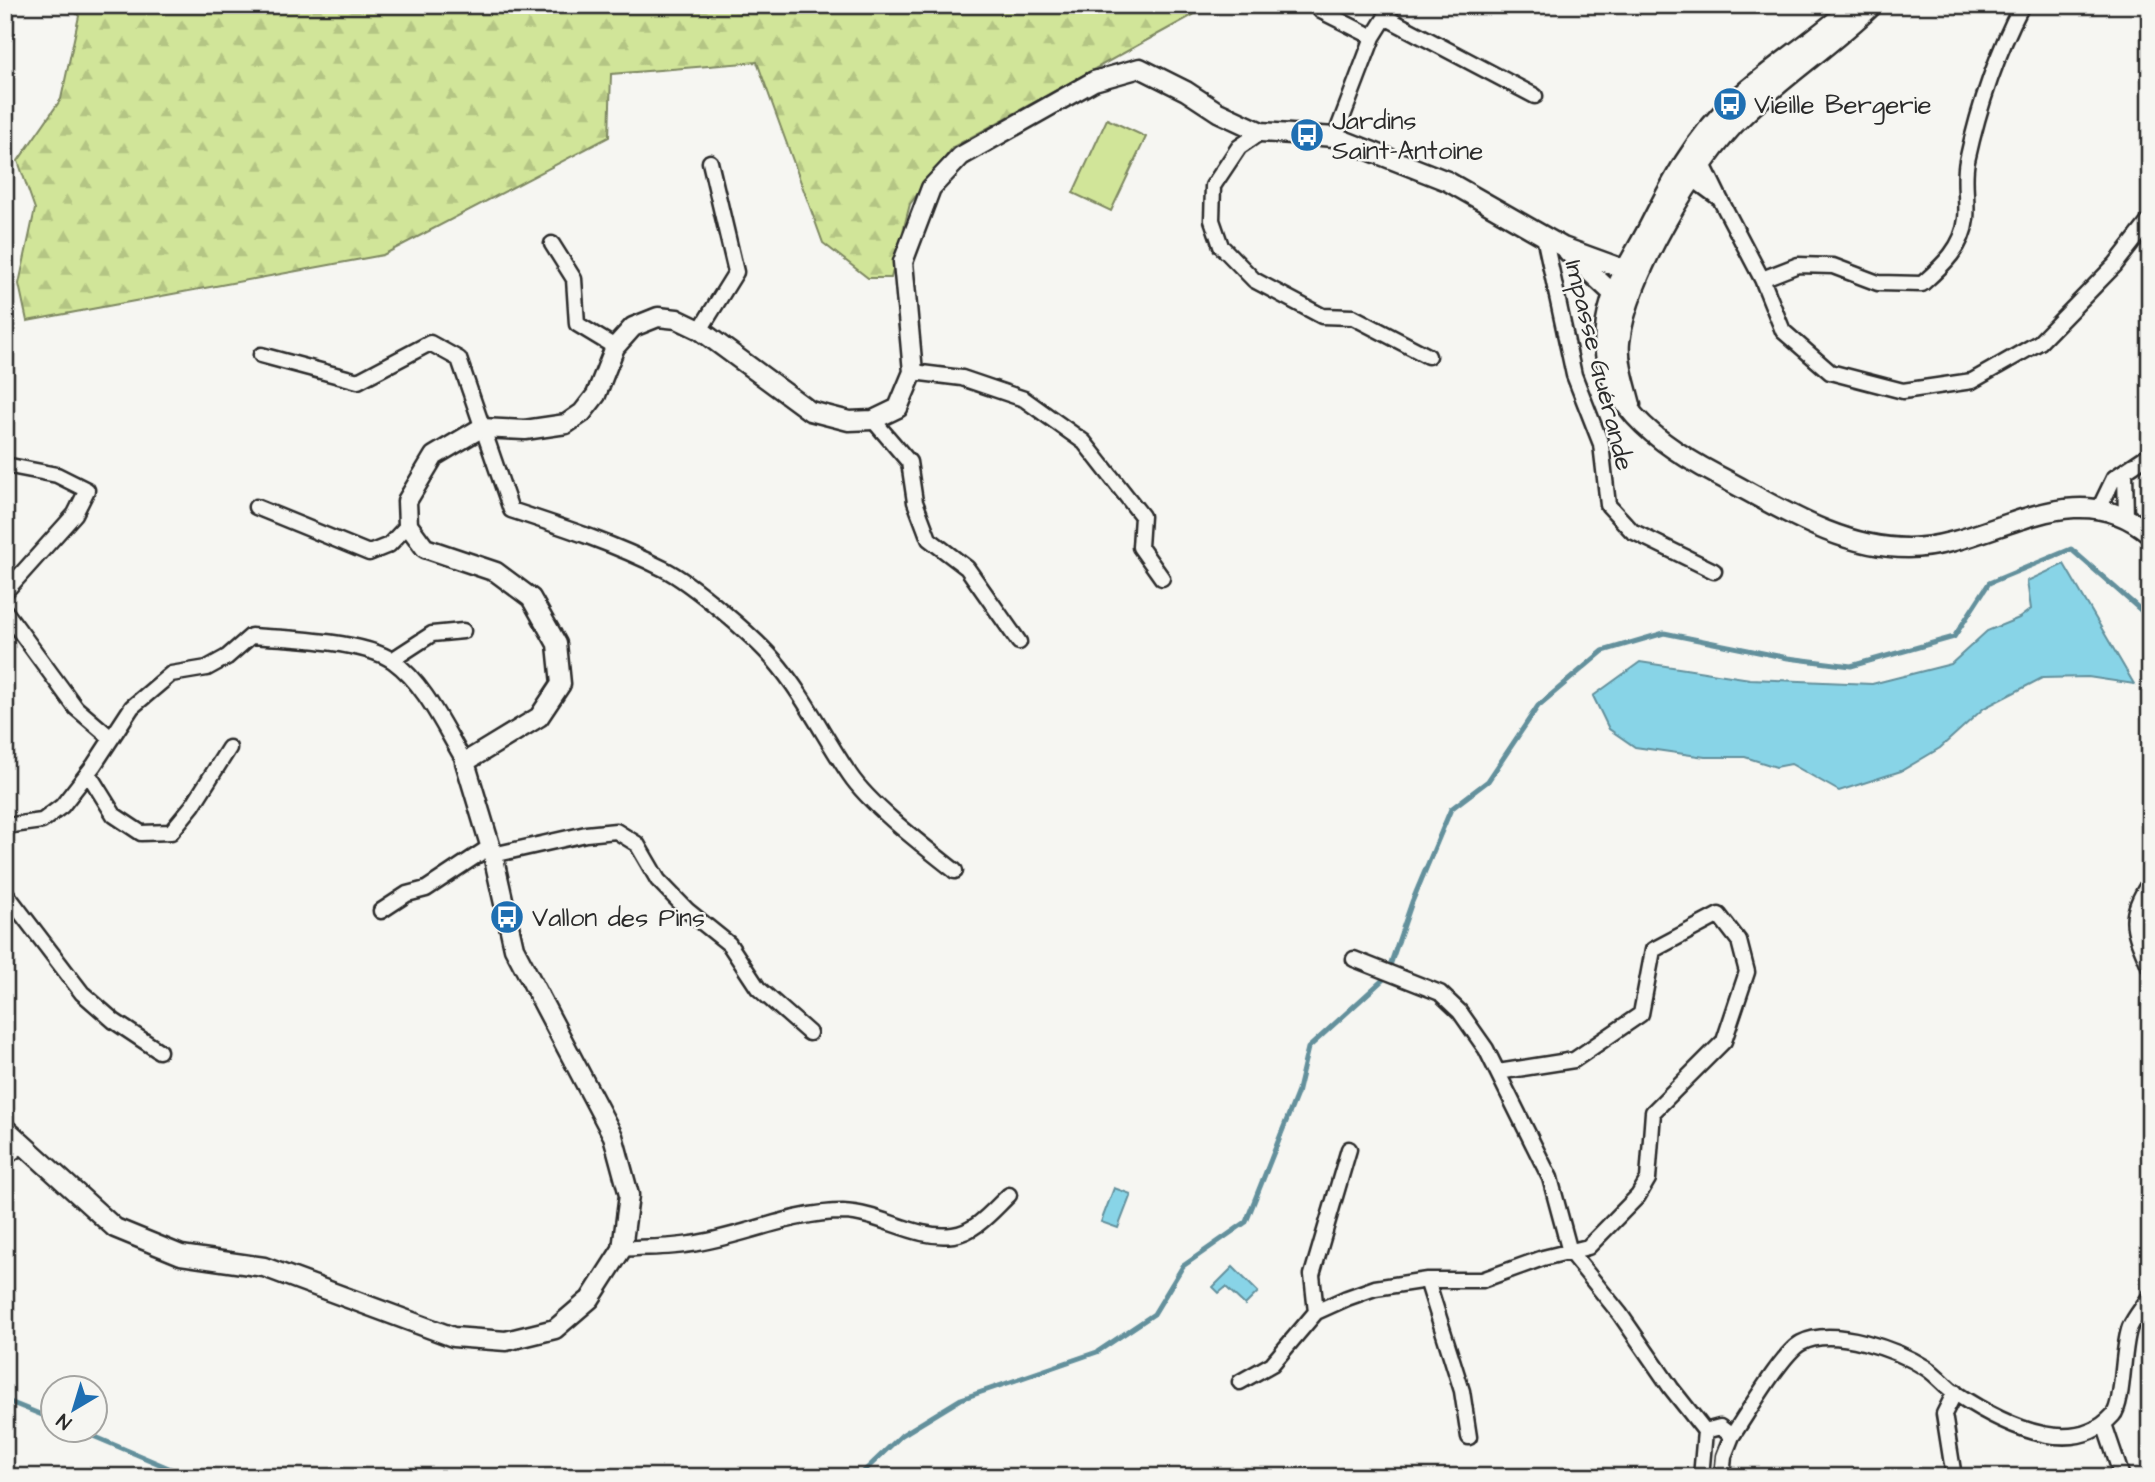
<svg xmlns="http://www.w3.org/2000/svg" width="2155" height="1482" font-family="'Architects Daughter',sans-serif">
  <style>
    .forest { fill: url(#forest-firs); stroke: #7e8862; stroke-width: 2 }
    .park { fill: #d1e599; stroke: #7e8862; stroke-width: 2 }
    .water { fill: #88d4e7; stroke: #63909c; stroke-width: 2 }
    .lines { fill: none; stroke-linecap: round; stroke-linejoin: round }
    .stream { stroke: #63909c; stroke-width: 5 }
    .minor-casing { stroke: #2b2b2b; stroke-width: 19 }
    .tertiary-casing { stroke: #2b2b2b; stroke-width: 23 }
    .minor { stroke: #f6f6f2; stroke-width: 14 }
    .tertiary { stroke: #f6f6f2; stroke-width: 18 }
    .labels { text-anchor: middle; stroke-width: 5; stroke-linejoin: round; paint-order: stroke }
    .poi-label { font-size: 26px; fill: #2b2b2b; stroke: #f6f6f2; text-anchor: start }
    .street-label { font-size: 26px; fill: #2b2b2b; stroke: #f6f6f2 }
  </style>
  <defs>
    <pattern id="forest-firs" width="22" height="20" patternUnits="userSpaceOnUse" patternTransform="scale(1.75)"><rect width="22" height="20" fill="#d1e599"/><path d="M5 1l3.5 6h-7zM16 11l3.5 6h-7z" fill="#b4c584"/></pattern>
  </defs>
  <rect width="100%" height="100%" fill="#f6f6f2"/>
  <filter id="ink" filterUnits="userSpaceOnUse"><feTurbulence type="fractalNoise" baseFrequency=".0143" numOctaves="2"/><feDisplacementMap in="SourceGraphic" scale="14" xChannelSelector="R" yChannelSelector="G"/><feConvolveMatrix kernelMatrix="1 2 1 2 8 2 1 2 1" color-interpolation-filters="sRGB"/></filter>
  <g filter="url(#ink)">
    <!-- forest -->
    <path class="forest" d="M 68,5 L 1211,5 L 953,147 L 910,204 L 891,278 L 868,278 L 823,243 L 757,62 L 611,74 L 609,137 L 383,255 L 27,321 L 19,284 L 35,209 L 18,161 L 61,99 L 79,16 Z"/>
    <!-- park -->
    <path class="park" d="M 1107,119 L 1146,137 L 1111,211 L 1073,193 Z"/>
    <!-- water -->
    <path class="water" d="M 2064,564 L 2134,684 L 2088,677 L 2042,678 L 1984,708 L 1940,748 L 1901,771 L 1839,791 L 1791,764 L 1776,767 L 1745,757 L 1705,757 L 1635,747 L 1609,729 L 1593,696 L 1640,662 L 1750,679 L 1872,684 L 1951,664 L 1987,631 L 2019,618 L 2031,609 L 2027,581 Z
      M 1114,1188 L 1131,1194 L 1118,1228 L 1101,1222 Z
      M 1233,1267 L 1258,1292 L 1245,1305 L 1226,1287 L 1219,1293 L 1213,1287 Z"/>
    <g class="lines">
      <!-- stream -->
      <path class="stream" d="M 5,1400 L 52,1419
        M 79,1430 L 190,1477
        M 858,1477 L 902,1435 L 961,1399 L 1097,1352 L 1154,1314 L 1183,1266 L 1246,1222 L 1297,1094 L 1308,1048 L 1386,977 L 1412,902 L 1451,809 L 1488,781 L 1538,706 L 1603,651 L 1664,633 L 1788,658 L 1851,666 L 1954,637 L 1989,583 L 2071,549 L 2143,612 L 2150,612"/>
      <!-- minor casing -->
      <g class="minor-casing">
        <path id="minor" d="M 1317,5 L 1321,11 L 1373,37
          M 1385,17 L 1535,96
          M 1261,132 L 1239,147 L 1213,186 L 1212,220 L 1221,246 L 1254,280 L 1322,316 L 1353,317 L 1428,356
          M 1335,137 L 1373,37 L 1393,5
          M 1691,172 L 1693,179 L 1720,199 L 1703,164
          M 1720,199 L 1762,279 L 1783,331 L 1830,372 L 1903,391 L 1972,381 L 2040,342 L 2115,265 L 2150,220
          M 1544,236 L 1574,375 L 1601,444 L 1608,505 L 1632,531 L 1714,571
          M 552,244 L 574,279 L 577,324 L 615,347
          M 1762,279 L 1798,265 L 1833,266 L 1878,283 L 1922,284 C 1942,266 1963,248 1966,219 C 1968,200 1963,180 1967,161 C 1979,106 1996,55 2022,5
          M 700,330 L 736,272 L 710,162
          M 261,355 L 358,381 L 430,343 L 459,359 L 511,510 C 563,527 615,544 664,569 C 692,583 753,636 774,660 C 804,695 824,737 850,775 C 871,806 925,847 955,871
          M 913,372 L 962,378 L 1024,399 L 1084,442 L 1142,516 L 1140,547 L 1162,578
          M 873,420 L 909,462 L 915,502 L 929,539 L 967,568 L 1019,642
          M 5,465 L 57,475 L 87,490 L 75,514 L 5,592
          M 2125,473 L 2126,517
          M 256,507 L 369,553 L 389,545 L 408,525
          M 2099,509 L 2114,478 L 2150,454
          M 5,611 L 76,708 L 111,738
          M 392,660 L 432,634 L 463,631
          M 88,773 L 114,815 L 141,833 L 171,832 L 193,805 L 229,748
          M 5,826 L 42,821 L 62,806 L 94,765 L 132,707 L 171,674 L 207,668 L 227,657 L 251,636 C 286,638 365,641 393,661 C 426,685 444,728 465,762
          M 493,855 L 586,834 L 616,831 L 637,844 L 658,880 L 688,911 L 729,944 L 758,988 L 809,1033
          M 2150,882 C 2125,919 2134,930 2150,968
          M 5,892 L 82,993 L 114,1021 L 159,1051
          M 381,911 L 407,894 L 426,889 L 491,846
          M 1354,959 L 1440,993 L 1460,1012 L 1486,1049 L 1550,1178 L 1570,1252 L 1620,1314 L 1671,1388 L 1705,1431
          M 5,1158 L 22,1145
          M 622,1249 C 645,1247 669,1248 691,1244 C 742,1237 791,1212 843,1212 C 881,1213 915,1240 953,1235 C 976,1232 993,1210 1009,1195
          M 1427,1280 L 1462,1391 L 1469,1437
          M 1316,1312 L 1312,1275 L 1349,1149
          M 1240,1382 L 1272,1364 L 1316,1312 L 1347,1298 L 1375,1288 L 1427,1280 L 1482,1280 L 1543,1258 L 1588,1247 L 1638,1196 L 1648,1179 L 1653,1112 L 1724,1041 L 1747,972 L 1739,941 L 1719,915 L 1653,950 L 1641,1014 L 1574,1060 L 1498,1072
          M 2104,1424 L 2122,1477
          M 1732,1436 C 1746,1416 1782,1353 1801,1343 C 1833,1326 1898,1350 1926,1368 C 1937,1375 1945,1386 1955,1393 C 1996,1420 2071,1462 2113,1415 C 2124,1403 2122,1346 2130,1327 C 2135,1316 2144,1306 2150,1296
          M 1701,1477 L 1705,1431 L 1720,1427 L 1732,1436 L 1724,1456 L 1722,1477
          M 1954,1477 L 1944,1414 L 1955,1392"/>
      </g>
      <!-- tertiary casing -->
      <g class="tertiary-casing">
        <path id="tertiary" d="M 1854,5 C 1815,40 1770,68 1732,103 C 1694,138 1671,183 1648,228 C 1636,252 1619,276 1611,301 C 1583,389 1648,439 1717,475 C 1777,506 1838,548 1908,548 C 1990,548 2073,468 2150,534
          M 1568,252 L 1608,289 L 1615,293 L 1626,289
          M 1631,405 C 1626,385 1618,362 1620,342 C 1626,278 1697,160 1743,116 C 1784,76 1832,45 1873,5
          M 5,1128 L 115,1228 L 181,1255 L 264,1267 L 453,1337 L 506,1341 L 555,1329 L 590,1299 L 622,1249 L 629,1195 L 613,1136 L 514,948 L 493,855 L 465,762 L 539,717 L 561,684 L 557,644 L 531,598 L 496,572 L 425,548 L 408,525 L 407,501 L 434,456 L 481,428 L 525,430 L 566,424 L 582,413 L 596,395 L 615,347 L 633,327 L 658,317 L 677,319 L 700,330 L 810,411 L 849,421 L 873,420 L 898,408 L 913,372 L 903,262 L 931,188 L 961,156 L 1094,81 L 1140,68 L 1186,91 L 1218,112 L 1261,132 L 1335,137 L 1447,181 L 1563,247 L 1626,270"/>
      </g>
      <!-- minor -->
      <use href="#minor" class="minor"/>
      <!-- tertiary -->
      <use href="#tertiary" class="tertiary"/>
    </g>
  </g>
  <!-- icons -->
  <defs>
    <g id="bus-disc" transform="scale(1.75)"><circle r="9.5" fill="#1f6fb2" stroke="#f6f6f2"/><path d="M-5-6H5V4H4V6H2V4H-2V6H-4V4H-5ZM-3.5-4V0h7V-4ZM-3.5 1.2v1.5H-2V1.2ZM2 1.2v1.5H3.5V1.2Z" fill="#fff"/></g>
  </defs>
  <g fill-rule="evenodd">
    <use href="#bus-disc" x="1730" y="104"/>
    <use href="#bus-disc" x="1307" y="135"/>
    <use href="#bus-disc" x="507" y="917"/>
  </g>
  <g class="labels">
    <!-- poi labels -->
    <g class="poi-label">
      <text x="1754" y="113">Vieille Bergerie</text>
      <text x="1332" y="129">Jardins<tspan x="1332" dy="30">Saint-Antoine</tspan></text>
      <text x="532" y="926">Vallon des Pins</text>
    </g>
    <!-- street labels -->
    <g class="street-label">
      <text transform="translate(1600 365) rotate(76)" y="9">Impasse Guérande</text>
    </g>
  </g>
  <!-- margin -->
  <rect width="2155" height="1482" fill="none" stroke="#f6f6f2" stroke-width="28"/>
  <rect x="14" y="14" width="2127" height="1454" fill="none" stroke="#2b2b2b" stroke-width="2.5" filter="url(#ink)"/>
  <!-- north arrow -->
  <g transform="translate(74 1409) rotate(218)"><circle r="33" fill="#f6f6f2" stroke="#a5a5a2" stroke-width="2"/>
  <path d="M0-5L12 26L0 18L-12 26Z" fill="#1f6fb2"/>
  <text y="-10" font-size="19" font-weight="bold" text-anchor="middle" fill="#2b2b2b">N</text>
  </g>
</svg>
